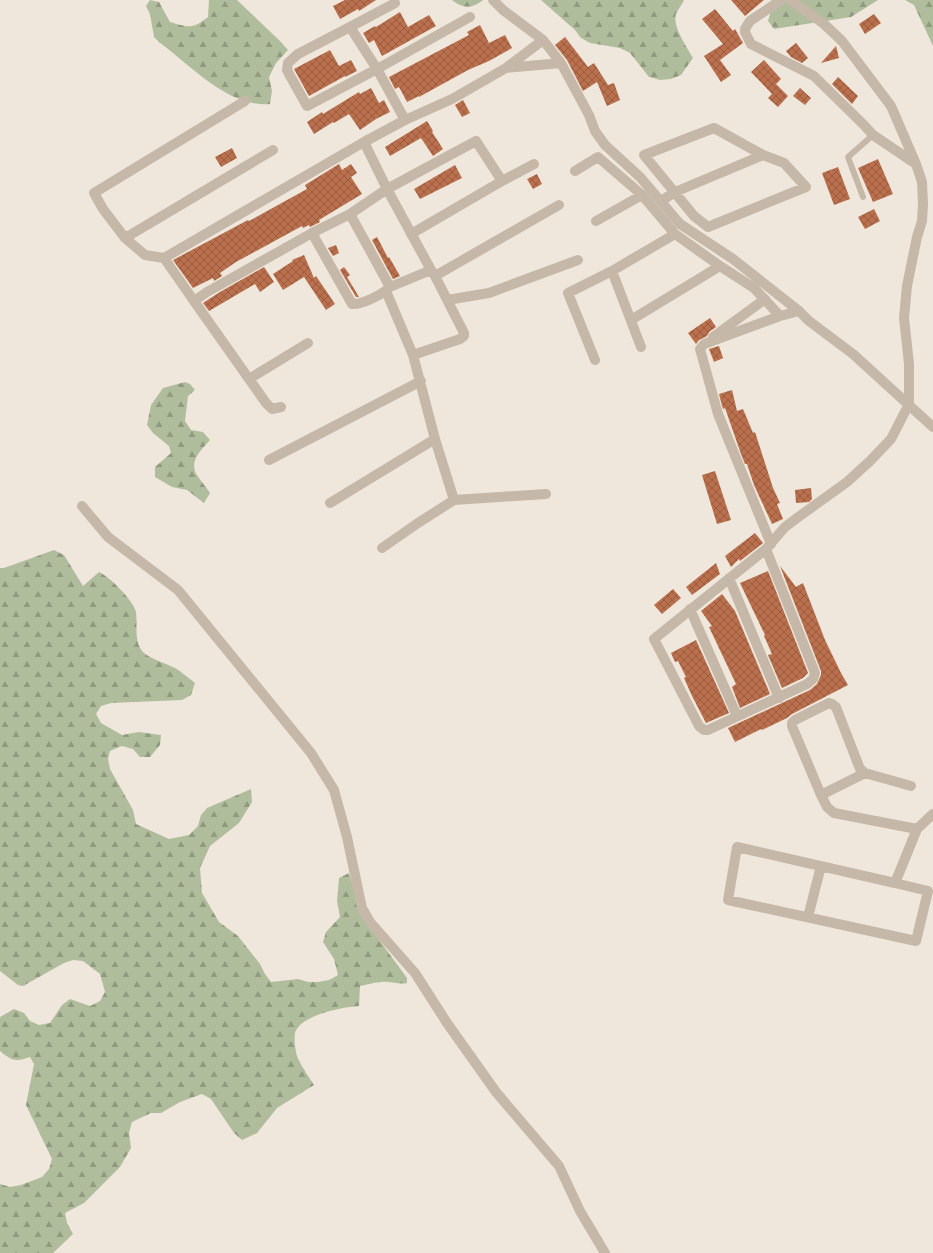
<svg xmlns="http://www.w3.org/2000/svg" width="933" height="1253" font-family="Inter,sans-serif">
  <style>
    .forest { fill: url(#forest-firs) }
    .building { fill: url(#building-cross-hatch) }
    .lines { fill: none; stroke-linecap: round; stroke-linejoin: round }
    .service { stroke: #c6b8a8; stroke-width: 6 }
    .minor { stroke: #c6b8a8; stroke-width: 10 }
  </style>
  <defs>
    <pattern id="forest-firs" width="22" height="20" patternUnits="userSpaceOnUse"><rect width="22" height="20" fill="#b0bd9c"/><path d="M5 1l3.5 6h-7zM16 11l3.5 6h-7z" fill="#909a7f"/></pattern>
    <pattern id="building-cross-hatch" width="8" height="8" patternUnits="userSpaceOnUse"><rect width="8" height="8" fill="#bb704d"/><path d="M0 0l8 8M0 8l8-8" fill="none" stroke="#995c40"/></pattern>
  </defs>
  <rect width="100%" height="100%" fill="#efe7db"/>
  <!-- forest -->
  <path class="forest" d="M 150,0 L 159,2 L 170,22 C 188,27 192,30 208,17 L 209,0 L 237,0 L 280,41 L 288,50 L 276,63 L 269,77 L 272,91 L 270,104 C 229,108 190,65 159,42 L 154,37 L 150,14 L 146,6 Z
    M 452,0 L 483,0 C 472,9 463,9 452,0 Z
    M 541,0 L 684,0 C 682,5 678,9 676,14 C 672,26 687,47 693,58 L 681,75 L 671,79 L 660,80 L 649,77 L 630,53 L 620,48 L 590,43 L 581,38 L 575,30 Z
    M 788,0 L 878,0 L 851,17 L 774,29 L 768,21 L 771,11 Z
    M 905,0 L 933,0 L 933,46 L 914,5 Z
    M 185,382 L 190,384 L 195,390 L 188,396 L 185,421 L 191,430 L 203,432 L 210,440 C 202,449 191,459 195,471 C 196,475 207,488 210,493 L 204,503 L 187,490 L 172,487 L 155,477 L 155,467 L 171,453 L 169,446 L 153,433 L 147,425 L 151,405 L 163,388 Z
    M 54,550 L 64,555 L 83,586 L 99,572 C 109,576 134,601 136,612 C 138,626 133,642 144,653 C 151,659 167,664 175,668 C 182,672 188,678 195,683 L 191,695 L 182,700 L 111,703 L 101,706 L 96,714 L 101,723 L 122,735 L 139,732 L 161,735 L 160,745 L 150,757 L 140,757 L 133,749 L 122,746 L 110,751 L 108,759 L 110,769 L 133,810 L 136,824 L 169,839 L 189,835 L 198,826 L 201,815 L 207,808 L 251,789 L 252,802 L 239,823 L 210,846 L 200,868 L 202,893 L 219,922 L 238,936 L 260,964 L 265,974 L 271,982 L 298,979 L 308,982 L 318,982 L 329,980 L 338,975 L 334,959 L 323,942 L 326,932 L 340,917 L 337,901 L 339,878 L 349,873 L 361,915 L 407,978 L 407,983 C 399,985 390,981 382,982 C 374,982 367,985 360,986 L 359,1006 C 343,1007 300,1015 295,1033 C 294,1038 295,1047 296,1052 C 297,1060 309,1077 314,1085 L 277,1108 L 257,1133 L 242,1140 L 234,1133 L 211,1099 L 202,1094 L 180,1102 L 161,1113 L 151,1113 L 132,1122 L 129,1133 L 131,1148 L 120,1167 L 84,1203 L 65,1213 L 67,1223 L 73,1234 L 53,1253 L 0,1253 L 0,1184 L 10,1187 L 21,1185 L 42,1177 L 49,1169 L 52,1159 L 26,1105 L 34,1064 L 30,1057 C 15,1062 12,1061 0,1051 L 0,1017 L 14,1009 L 24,1013 L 30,1021 L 39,1025 L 50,1023 L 62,1005 L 70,999 L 90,1006 L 100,1001 L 105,992 L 100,974 L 83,961 L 73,960 L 64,963 L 23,986 L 18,985 L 0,971 L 0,568 L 4,568 Z"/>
  <!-- building -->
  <path class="building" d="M 345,0 L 376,0 L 359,11 L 358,9 L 340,19 L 333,6 Z
    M 731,0 L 764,0 L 745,16 Z
    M 715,9 L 733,31 L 735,29 L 743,43 L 720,60 L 731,75 L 721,82 L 704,56 L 723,44 L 702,19 Z
    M 400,12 L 408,27 L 429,15 L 436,26 L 382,56 L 374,40 L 369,43 L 363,33 L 375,26 L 376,27 Z
    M 874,14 L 881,23 L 865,34 L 859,24 Z
    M 480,25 L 489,43 L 505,35 L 512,48 L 489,61 L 468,70 L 419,97 L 419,96 L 407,102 L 399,87 L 395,89 L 389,77 L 469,35 L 467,32 Z
    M 565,37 L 588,67 L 594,63 L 608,85 L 614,83 L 620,100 L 607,106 L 597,82 L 583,91 L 567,60 L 555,45 Z
    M 796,43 L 808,58 L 802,63 L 791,57 L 786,51 Z
    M 836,46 L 839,58 L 821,63 Z
    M 330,50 L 339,66 L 351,60 L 357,71 L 345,77 L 345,76 L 309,96 L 294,69 Z
    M 764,60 L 781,79 L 776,84 L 788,96 L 778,107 L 768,98 L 772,94 L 751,72 Z
    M 838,77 L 858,96 L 852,104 L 832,84 Z
    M 371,88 L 379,103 L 384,100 L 390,112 L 376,119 L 360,130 L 349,114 L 334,123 L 333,122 L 314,134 L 307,122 L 322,112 L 323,114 L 359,92 L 360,94 Z
    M 800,88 L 811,98 L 805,105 L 793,96 Z
    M 463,100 L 470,113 L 462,117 L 455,105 Z
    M 427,121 L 433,131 L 432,132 L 443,149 L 433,156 L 421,138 L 390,156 L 385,147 Z
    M 232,148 L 237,158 L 221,167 L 215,157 Z
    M 878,159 L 893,194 L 873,202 L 858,168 Z
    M 339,164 L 342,170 L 351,164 L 357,173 L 351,177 L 362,194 L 319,220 L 320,222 L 310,227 L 309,225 L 303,228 L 302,226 L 236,262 L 220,273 L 222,276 L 214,281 L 213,278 L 193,288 L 173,260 L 248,220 L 249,221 L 307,189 L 305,185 Z
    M 455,165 L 462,178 L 420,199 L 414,189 Z
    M 838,167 L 850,199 L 834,205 L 822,173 Z
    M 537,174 L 542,184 L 533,189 L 527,179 Z
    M 874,209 L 880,221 L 865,229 L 858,217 Z
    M 377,237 L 388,258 L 389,257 L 400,276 L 393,279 L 372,240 Z
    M 336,245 L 339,253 L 333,256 L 328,248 Z
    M 304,255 L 314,278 L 316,276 L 335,304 L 326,310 L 304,277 L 283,290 L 273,274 L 293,261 L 292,260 Z
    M 264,267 L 274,282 L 260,292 L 255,284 L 209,311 L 203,303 L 220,292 Z
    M 344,267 L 350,275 L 347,277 L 359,297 L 356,297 L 340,270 Z
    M 710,318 L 716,327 L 709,332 L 707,336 L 699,340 L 696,344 L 688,333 Z
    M 719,346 L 723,358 L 714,362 L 709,349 Z
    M 732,390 L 737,411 L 743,409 L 753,433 L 755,432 L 773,488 L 780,503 L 777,504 L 783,519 L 772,524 L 754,485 L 747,464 L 745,464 L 741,454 L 725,408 L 723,409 L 719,394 Z
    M 715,471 L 731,520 L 717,524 L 702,475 Z
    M 811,488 L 812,499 L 809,502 L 796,503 L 795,490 Z
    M 755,533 L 763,543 L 740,561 L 739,559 L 731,567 L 725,556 Z
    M 716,563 L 720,574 L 692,595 L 686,587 Z
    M 780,566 L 796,587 L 803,583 L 825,640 L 841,673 L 848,685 L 792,714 L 787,718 L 762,730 L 761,729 L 735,742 L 728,728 L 810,690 L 817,684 L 821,675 L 821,671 Z
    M 768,571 L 808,673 L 803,678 L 782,688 L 768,655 L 772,654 L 764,636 L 765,635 L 740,583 Z
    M 673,589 L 681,598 L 662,614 L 654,605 Z
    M 722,594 L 735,611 L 770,694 L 740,708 L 732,687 L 736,684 L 709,627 L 712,626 L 701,611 Z
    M 696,640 L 729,713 L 706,723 L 692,696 L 684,678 L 686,677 L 678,661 L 675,662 L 671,653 Z"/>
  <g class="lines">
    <!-- service -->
    <path class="service" d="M 863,197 L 848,157 L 873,135"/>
    <!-- minor -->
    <path class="minor" d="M 493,0 L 503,10 L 543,40 L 561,63 L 589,115 L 595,131 L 605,145 L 640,177 L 680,224 L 733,259 L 799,311 L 809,321 L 853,354 L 933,427
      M 781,0 L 750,21 L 745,29 L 745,32 L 751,44 L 814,76 L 864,125 L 873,135 L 916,164
      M 350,27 L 395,3
      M 506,68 L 561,63
      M 405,120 L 377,69 L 350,27 L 298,54 L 288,63 L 287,70 L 289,74 L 307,106 L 377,69 L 470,17
      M 714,128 L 763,155 L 784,163 L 806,187 L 708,227 L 694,216 L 644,155 Z
      M 273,150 L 125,238 L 145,255 L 164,258 L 364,142 L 405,120 L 452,99 L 506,68 L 543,40
      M 575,171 L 598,157 L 642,195 L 675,234 L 720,266 L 754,288 L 780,316
      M 502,181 L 534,164
      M 661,201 L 675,192 L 763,155
      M 350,214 L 390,287
      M 596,221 L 642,195
      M 312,233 L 352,304 C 362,305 383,294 390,287 L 431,270
      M 411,234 L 502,181 L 476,141 L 387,189 L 431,270 L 435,276 L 464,333 L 464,336 L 460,339 L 413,355
      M 125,238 L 103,209 L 94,193 L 245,101
      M 164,258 L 194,301
      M 435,276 L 559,205
      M 447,300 L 489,293 L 578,260
      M 631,320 L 720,266
      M 713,337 L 765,299
      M 641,347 L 612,271 L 675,234
      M 595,360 L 568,293 L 612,271
      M 249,379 L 308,343
      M 281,407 L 272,409 L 266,403 L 194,301 L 207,292 L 312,233 L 350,214 L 387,189 L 364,142
      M 269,460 L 421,381
      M 454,500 L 546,494
      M 330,503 L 435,439
      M 82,506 L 108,537 L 178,590 L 311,753 L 334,790 L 347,837 L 362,908 L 370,922 L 415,973 L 447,1023 L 496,1092 L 559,1166 L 580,1211 L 605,1253
      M 771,544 L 718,414 L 700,349 L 704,344 L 780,316 L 799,311
      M 382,548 L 418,523 L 454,500 L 435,439 L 413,355 L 386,291
      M 766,549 L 815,673 L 813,679 L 807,684 L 708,730 L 704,730 L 699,726 L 654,639 L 766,549 L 785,527 L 797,518 L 847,482 L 870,461 L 891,439 L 909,404 L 909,364 L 904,318 L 907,286 L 917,237 L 922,221 L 923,204 L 922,182 L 916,164 L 891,106 L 842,41 L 824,24 L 790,0
      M 729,578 L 779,698
      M 690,609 L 737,716
      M 911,786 L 865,773 L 860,769 L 836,707 L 832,704 L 829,703 L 795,720 L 792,723 L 792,726 L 821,795 L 827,807 L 834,813 L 917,829 L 933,814
      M 821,795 L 865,773
      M 895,883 L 928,891 L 916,941 L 728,900 L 737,847 L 895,883 L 917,829
      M 808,917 L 821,866"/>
  </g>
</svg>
